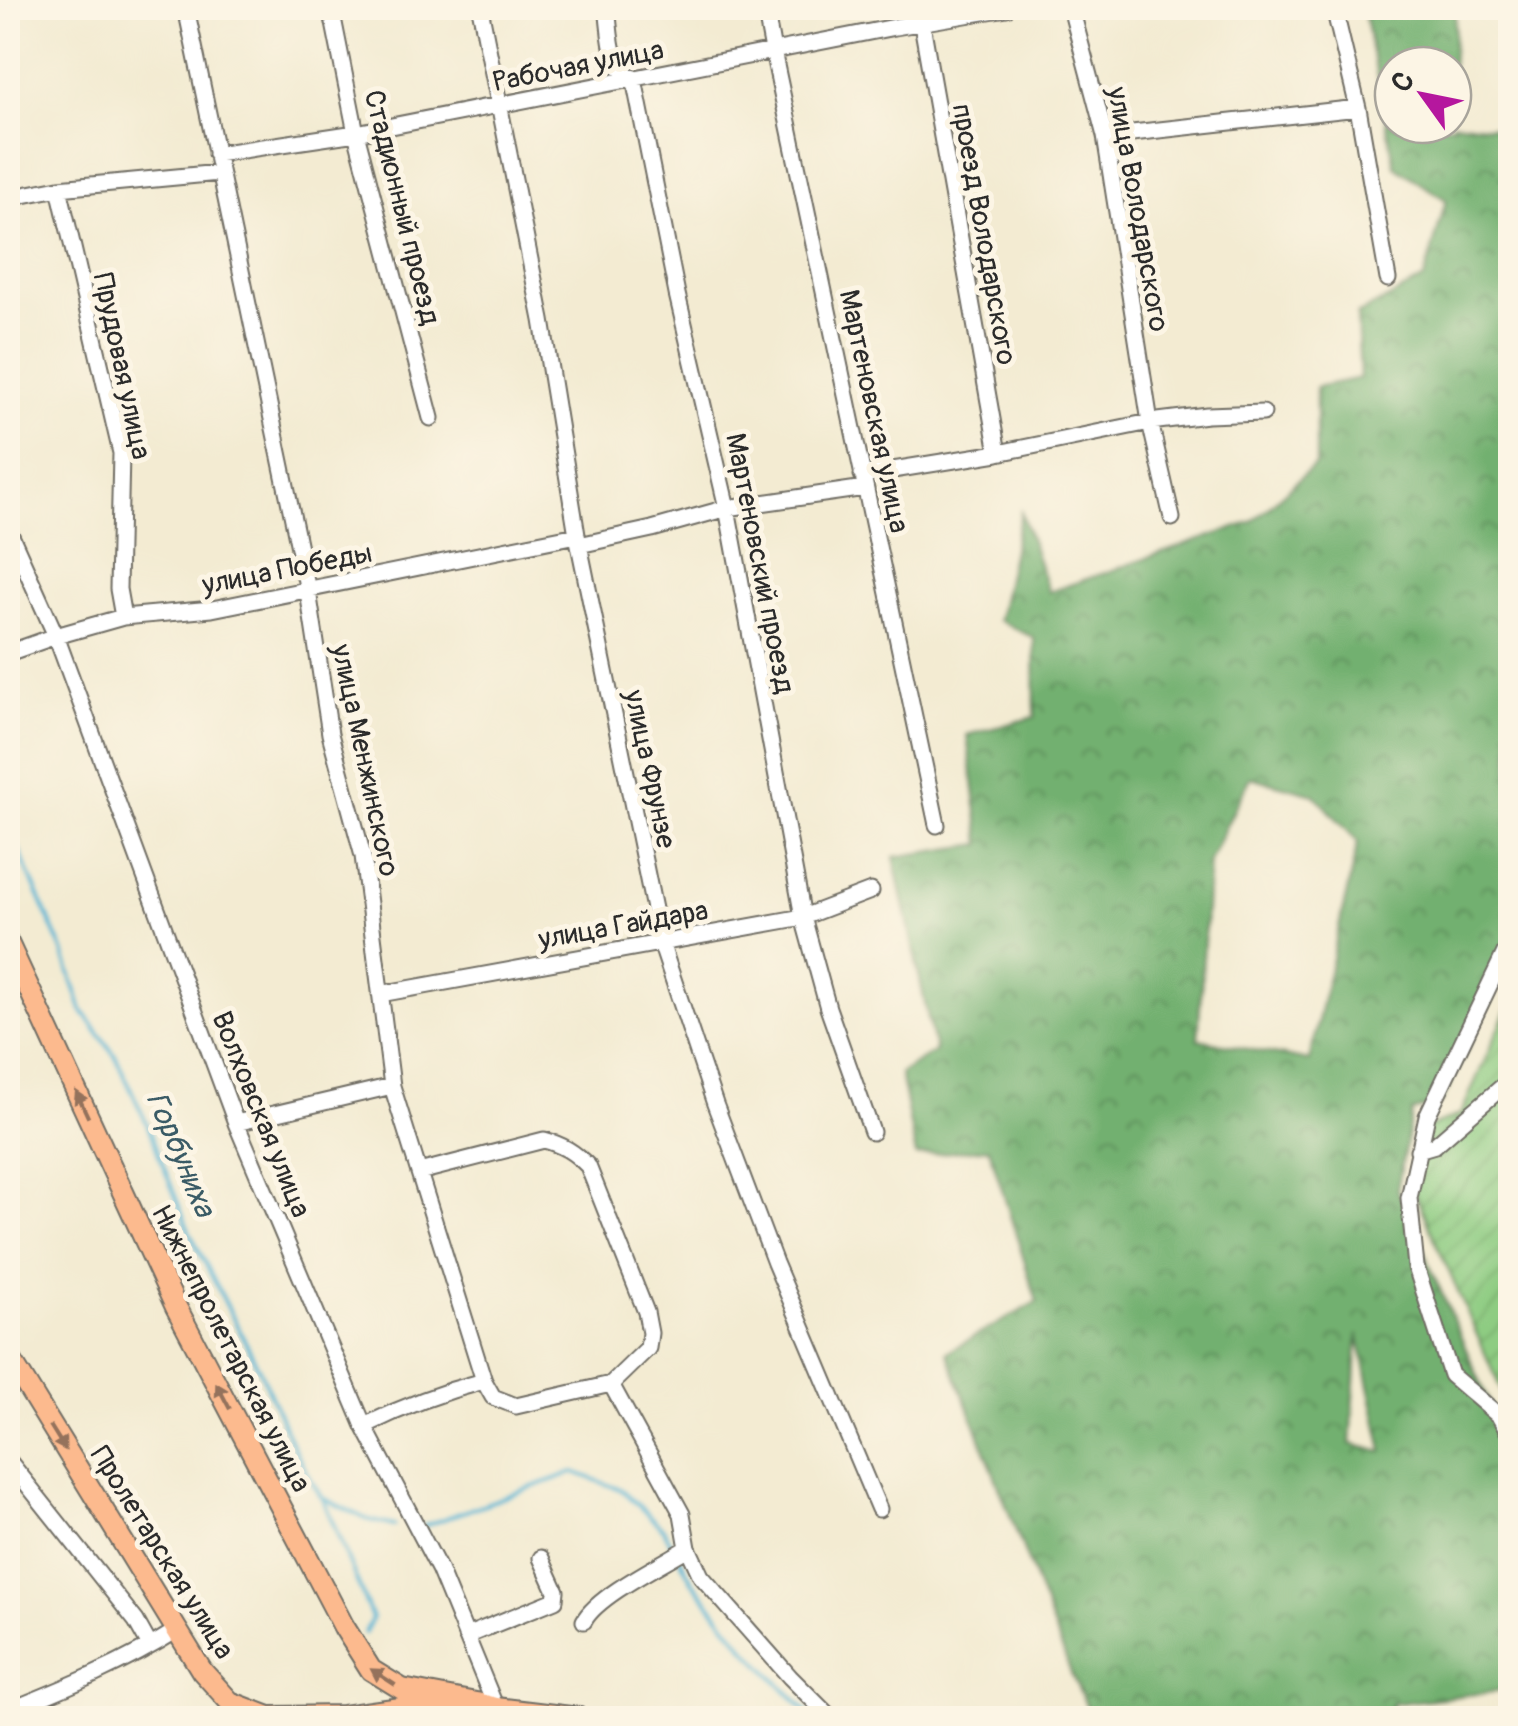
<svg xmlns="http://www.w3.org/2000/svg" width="1518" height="1726" font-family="Pangolin,sans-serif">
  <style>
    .forest { fill: url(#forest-crowns); stroke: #4e6e4e; stroke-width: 2.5; fill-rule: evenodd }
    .garden { fill: url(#garden-furrows); stroke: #5c7c56; stroke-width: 2.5 }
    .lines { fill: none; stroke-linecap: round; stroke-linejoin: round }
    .stream { stroke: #56b5d4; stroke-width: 4 }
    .minor-casing { stroke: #716e65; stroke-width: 19 }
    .major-casing { stroke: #716e65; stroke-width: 24 }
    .minor { stroke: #fff; stroke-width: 15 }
    .major { stroke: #fcba8e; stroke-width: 20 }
    .oneway { fill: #94725c }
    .labels { text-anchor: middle; stroke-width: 10; stroke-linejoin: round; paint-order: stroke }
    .street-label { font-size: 28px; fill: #2b2b2b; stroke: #fcf5e5 }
    .water-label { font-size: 30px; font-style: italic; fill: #3a5b66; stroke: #fcf5e5 }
  </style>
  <defs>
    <pattern id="forest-crowns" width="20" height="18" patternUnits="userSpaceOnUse" patternTransform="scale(2.5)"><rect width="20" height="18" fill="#72b070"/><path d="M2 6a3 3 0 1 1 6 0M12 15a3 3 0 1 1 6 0" fill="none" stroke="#5e8f5c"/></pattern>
    <pattern id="garden-furrows" width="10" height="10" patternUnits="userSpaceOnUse" patternTransform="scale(2.5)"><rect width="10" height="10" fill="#8ecc82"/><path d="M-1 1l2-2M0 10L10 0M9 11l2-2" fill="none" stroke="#7baf70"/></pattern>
  </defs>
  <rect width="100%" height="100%" fill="#fcf5e5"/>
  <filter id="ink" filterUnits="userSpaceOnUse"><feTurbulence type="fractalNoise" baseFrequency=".01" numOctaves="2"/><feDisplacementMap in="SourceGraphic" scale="20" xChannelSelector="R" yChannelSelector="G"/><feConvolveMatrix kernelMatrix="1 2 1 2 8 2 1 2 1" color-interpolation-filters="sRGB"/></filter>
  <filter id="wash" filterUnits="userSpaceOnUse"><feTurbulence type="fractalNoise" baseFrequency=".0048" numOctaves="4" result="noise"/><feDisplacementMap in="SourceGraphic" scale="40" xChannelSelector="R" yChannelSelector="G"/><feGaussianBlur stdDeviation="2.25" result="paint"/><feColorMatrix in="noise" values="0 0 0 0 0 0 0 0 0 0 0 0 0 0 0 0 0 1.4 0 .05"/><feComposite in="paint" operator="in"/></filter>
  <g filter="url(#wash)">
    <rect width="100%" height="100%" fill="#f3ebd2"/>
    <!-- forest -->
    <path class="forest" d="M 1363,8 L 1456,8 L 1452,65 L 1393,65 L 1393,125 L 1453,125 L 1453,122 L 1510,129 L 1510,174 L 1501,178 L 1510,181 L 1510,958 L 1442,1102 L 1412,1112 L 1397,1190 L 1510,1451 L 1510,1690 L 1391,1704 L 1396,1718 L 1092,1718 L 1071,1673 L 947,1352 L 1037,1302 L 989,1148 L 916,1156 L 900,1073 L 935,1051 L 894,857 L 981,844 L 967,735 L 1035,717 L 1034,638 L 998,620 L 1021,512 L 1049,592 L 1252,522 L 1316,464 L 1316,387 L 1360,378 L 1357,315 L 1424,279 L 1446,200 L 1395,166 ZM 1250,777 L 1314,794 L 1358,842 L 1309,1061 L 1198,1039 L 1209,861 ZM 1358,1334 L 1383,1451 L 1382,1452 L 1351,1444 Z"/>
    <!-- garden -->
    <path class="garden" d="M 1510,1003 L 1510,1410 L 1414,1192 L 1425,1129 L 1461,1114 Z"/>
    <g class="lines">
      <!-- stream -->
      <path class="stream" d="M 8,826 L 63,951 L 82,1010 L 116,1057 L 147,1124 L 189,1231 L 259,1369 L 296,1453 L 321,1497 L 366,1519 L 394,1526
        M 323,1499 L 372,1618 L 365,1633
        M 424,1526 L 574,1472 L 622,1490 L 664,1530 L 674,1549
        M 679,1557 L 692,1581 L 744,1647 L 813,1718"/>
    </g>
  </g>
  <g filter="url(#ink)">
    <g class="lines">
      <!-- minor casing -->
      <g class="minor-casing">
        <path id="minor" d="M 186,8 L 308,591 L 330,734 L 363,856 L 392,1086 L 484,1381 L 493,1397 L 516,1406 L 611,1384
          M 331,8 L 356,133 L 431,418
          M 480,8 L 542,320 L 577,535 L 661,943 L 715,1104 L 775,1263 L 879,1509
          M 607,8 C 611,32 608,68 634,79 L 677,294 L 727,508 L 803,917 L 828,1008 L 872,1132
          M 765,8 L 773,51 L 937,825
          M 1071,8 L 1105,136 L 1150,422 L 1172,518
          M 1334,8 L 1358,108 L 1388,279
          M 922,24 L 998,453
          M 1105,136 L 1358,108
          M 216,154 L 356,133 L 895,27 L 1007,8
          M 59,188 L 121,453 L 118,589 L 123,617
          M 8,198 L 59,188 L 219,173
          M 862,475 L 998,453 L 1150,422 L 1207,415 L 1263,413
          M 8,529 L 56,636 L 236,1123 L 364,1426 L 439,1569 L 496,1708
          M 579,545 L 652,529 L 727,508 L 865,488
          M 8,653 L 56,636 L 123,617 L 212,609 L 577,535
          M 1510,942 L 1427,1116 L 1409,1198 L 1416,1267 L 1451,1375 L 1499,1416 L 1510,1435
          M 380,994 L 803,917 L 871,891
          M 236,1123 L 392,1086
          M 1418,1150 L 1435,1145 L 1510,1080
          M 419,1172 L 544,1140 C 563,1145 574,1152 588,1166 L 646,1312 L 650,1333 L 648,1348 L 611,1384 L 682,1514 L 688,1548 L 701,1576 L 790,1677 L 831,1718
          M 364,1426 C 404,1406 441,1392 484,1381
          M 8,1460 L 136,1621 L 150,1646
          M 584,1621 C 597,1596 662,1564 688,1548
          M 466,1636 L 555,1600 L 556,1591 L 541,1558
          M 8,1711 C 65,1688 124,1664 177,1630"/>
      </g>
      <!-- major casing -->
      <g class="major-casing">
        <path id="major" d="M 8,943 L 176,1307 L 344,1627 L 371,1670 L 402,1689 L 476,1703
          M 8,1355 L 202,1671 L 230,1702 L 269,1717 L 343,1716 L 401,1708 L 476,1703 L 496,1708 L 579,1718"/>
      </g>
      <!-- minor -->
      <use href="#minor" class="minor"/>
      <!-- major -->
      <use href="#major" class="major"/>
    </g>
    <!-- one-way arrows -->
    <defs><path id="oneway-solid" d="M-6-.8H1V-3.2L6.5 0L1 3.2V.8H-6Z" transform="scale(2.5)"/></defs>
    <g class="oneway">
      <use href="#oneway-solid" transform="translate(82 1104) rotate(-115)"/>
      <use href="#oneway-solid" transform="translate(223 1396) rotate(-118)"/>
      <use href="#oneway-solid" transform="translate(58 1438) rotate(58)"/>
      <use href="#oneway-solid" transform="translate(383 1677) rotate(-147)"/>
    </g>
  </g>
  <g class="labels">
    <!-- street labels -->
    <g class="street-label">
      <text transform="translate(578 65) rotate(-11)" y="10">Рабочая улица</text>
      <text transform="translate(403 207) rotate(76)" y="10">Стадионный проезд</text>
      <text transform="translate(1139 209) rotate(80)" y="10">улица Володарского</text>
      <text transform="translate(985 234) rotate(80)" y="10">проезд Володарского</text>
      <text transform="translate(123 366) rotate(78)" y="10">Прудовая улица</text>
      <text transform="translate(875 411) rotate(78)" y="10">Мартеновская улица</text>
      <text transform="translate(761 563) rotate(79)" y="10">Мартеновский проезд</text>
      <text transform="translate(287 568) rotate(-11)" y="10">улица Победы</text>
      <text transform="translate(366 760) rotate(78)" y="10">улица Менжинского</text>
      <text transform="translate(651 769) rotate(78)" y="10">улица Фрунзе</text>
      <text transform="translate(623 924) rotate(-10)" y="10">улица Гайдара</text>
      <text transform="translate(262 1114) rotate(68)" y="10">Волховская улица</text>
      <text transform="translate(232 1348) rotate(63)" y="10">Нижнепролетарская улица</text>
      <text transform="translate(163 1552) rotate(58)" y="10">Пролетарская улица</text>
    </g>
    <!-- water labels -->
    <g class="water-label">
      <text transform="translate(181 1154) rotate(67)" y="10">Горбуниха</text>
    </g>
  </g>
  <!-- margin -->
  <rect width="1518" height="1726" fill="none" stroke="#fcf5e5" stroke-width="40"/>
  <!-- north arrow -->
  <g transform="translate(1423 95) rotate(303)"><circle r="48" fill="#fcf5e5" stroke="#a8a49b" stroke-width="2.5"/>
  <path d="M0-8L18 38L0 25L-18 38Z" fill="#b5179e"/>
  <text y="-15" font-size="28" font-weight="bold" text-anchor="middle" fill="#2b2b2b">С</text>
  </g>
</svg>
